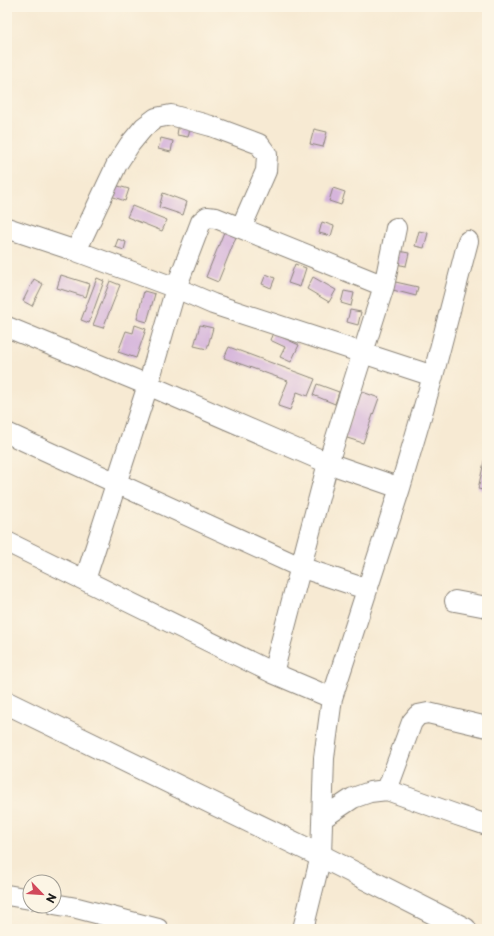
<svg xmlns="http://www.w3.org/2000/svg" width="494" height="936" font-family="'Playpen Sans',sans-serif">
  <style>
    .building { fill: #d6b5dc }
    .lines { fill: none; stroke-linecap: round; stroke-linejoin: round }
    .street-casing { stroke: #8a8378; stroke-width: 22 }
    .secondary-casing { stroke: #8a8378; stroke-width: 24 }
    .street { stroke: #fff; stroke-width: 20 }
    .secondary { stroke: #fff; stroke-width: 22 }
  </style>
  <rect width="100%" height="100%" fill="#fcf5e5"/>
  <filter id="ink" filterUnits="userSpaceOnUse"><feTurbulence type="fractalNoise" baseFrequency=".025" numOctaves="2"/><feDisplacementMap in="SourceGraphic" scale="8" xChannelSelector="R" yChannelSelector="G"/><feConvolveMatrix kernelMatrix="1 2 1 2 8 2 1 2 1" color-interpolation-filters="sRGB"/></filter>
  <filter id="wash" filterUnits="userSpaceOnUse"><feTurbulence type="fractalNoise" baseFrequency=".012" numOctaves="4" result="noise"/><feDisplacementMap in="SourceGraphic" scale="16" xChannelSelector="R" yChannelSelector="G"/><feGaussianBlur stdDeviation="0.9" result="paint"/><feColorMatrix in="noise" values="0 0 0 0 0 0 0 0 0 0 0 0 0 0 0 0 0 1.4 0 .05"/><feComposite in="paint" operator="in"/></filter>
  <g filter="url(#wash)">
    <rect width="100%" height="100%" fill="#f7ead3"/>
    <g id="blocks">
      <!-- building -->
      <path class="building" d="M 179,122 L 191,124 L 188,137 L 177,135 Z
        M 314,129 L 327,132 L 323,147 L 310,144 Z
        M 161,138 L 173,141 L 171,152 L 158,149 Z
        M 111,184 L 129,189 L 125,201 L 108,195 Z
        M 333,188 L 345,192 L 341,205 L 329,201 Z
        M 163,193 L 187,202 L 183,215 L 159,207 Z
        M 132,206 L 167,220 L 162,231 L 127,217 Z
        M 322,222 L 334,226 L 331,236 L 319,233 Z
        M 419,231 L 428,233 L 424,248 L 415,246 Z
        M 224,232 L 236,237 L 218,282 L 206,277 Z
        M 118,239 L 126,242 L 124,250 L 115,247 Z
        M 398,251 L 409,253 L 406,266 L 396,264 Z
        M 295,264 L 306,268 L 300,287 L 288,283 Z
        M 266,274 L 275,278 L 271,288 L 262,284 Z
        M 61,275 L 90,284 L 86,297 L 57,288 Z
        M 313,277 L 336,290 L 329,302 L 307,289 Z
        M 97,278 L 104,281 L 89,323 L 81,320 Z
        M 34,279 L 43,284 L 32,306 L 23,301 Z
        M 110,281 L 120,285 L 103,328 L 93,325 Z
        M 391,281 L 418,287 L 416,296 L 389,289 Z
        M 144,291 L 155,294 L 147,322 L 137,319 Z
        M 344,291 L 354,293 L 351,306 L 341,303 Z
        M 350,310 L 361,312 L 358,325 L 347,322 Z
        M 135,325 L 146,329 L 136,358 L 118,352 L 126,331 L 133,333 Z
        M 200,325 L 213,328 L 207,349 L 194,346 Z
        M 273,333 L 299,345 L 291,362 L 280,357 L 285,347 L 270,340 Z
        M 229,347 L 315,379 L 308,396 L 297,392 L 290,410 L 278,406 L 288,381 L 224,358 Z
        M 317,384 L 339,392 L 335,404 L 313,395 Z
        M 360,391 L 379,398 L 363,443 L 344,437 Z
        M 486,453 L 487,453 L 487,491 L 478,489 Z"/>
    </g>
  </g>
  <g filter="url(#ink)">
    <use href="#blocks" fill-opacity="0" stroke="#8a8378" stroke-width="1"/>
    <g class="lines">
      <!-- street casing -->
      <g class="street-casing">
        <path id="street" d="M 7,228 L 76,251 L 176,288 L 213,304 L 433,376
          M 76,251 L 117,164 L 130,144 L 144,127 L 156,118 L 171,115 L 211,126 L 259,144 L 267,155 L 266,171 L 241,228
          M 7,327 L 148,385 L 328,463 L 400,488
          M 7,433 L 300,567 L 366,589
          M 7,542 L 273,673 L 332,698
          M 85,580 L 148,385 L 176,288 L 201,222 L 207,217 L 216,218 L 384,286
          M 455,601 L 487,607
          M 273,673 L 328,463 L 384,286 L 396,228
          M 387,790 L 412,722 L 418,715 L 428,713 L 487,727
          M 323,818 L 353,798 L 370,792 L 387,790 L 457,815 L 487,825
          M 7,895 L 30,899
          M 54,904 L 77,908 L 158,929
          M 303,929 L 321,856 L 324,758 L 332,698 L 400,488 L 433,376 L 468,241"/>
      </g>
      <!-- secondary casing -->
      <g class="secondary-casing">
        <path id="secondary" d="M 7,703 L 321,856 L 465,929"/>
      </g>
      <!-- street -->
      <use href="#street" class="street"/>
      <!-- secondary -->
      <use href="#secondary" class="secondary"/>
    </g>
  </g>
  <!-- margin -->
  <rect width="494" height="936" fill="none" stroke="#fcf5e5" stroke-width="24"/>
  <!-- north arrow -->
  <g transform="translate(42 894) rotate(115)"><circle r="19" fill="#fcf5e5" stroke="#a29e95"/>
  <path d="M0-3L7 15L0 10L-7 15Z" fill="#d1495b"/>
  <text y="-6" font-size="11" font-weight="bold" text-anchor="middle" fill="#1c1c1c">N</text>
  </g>
</svg>
